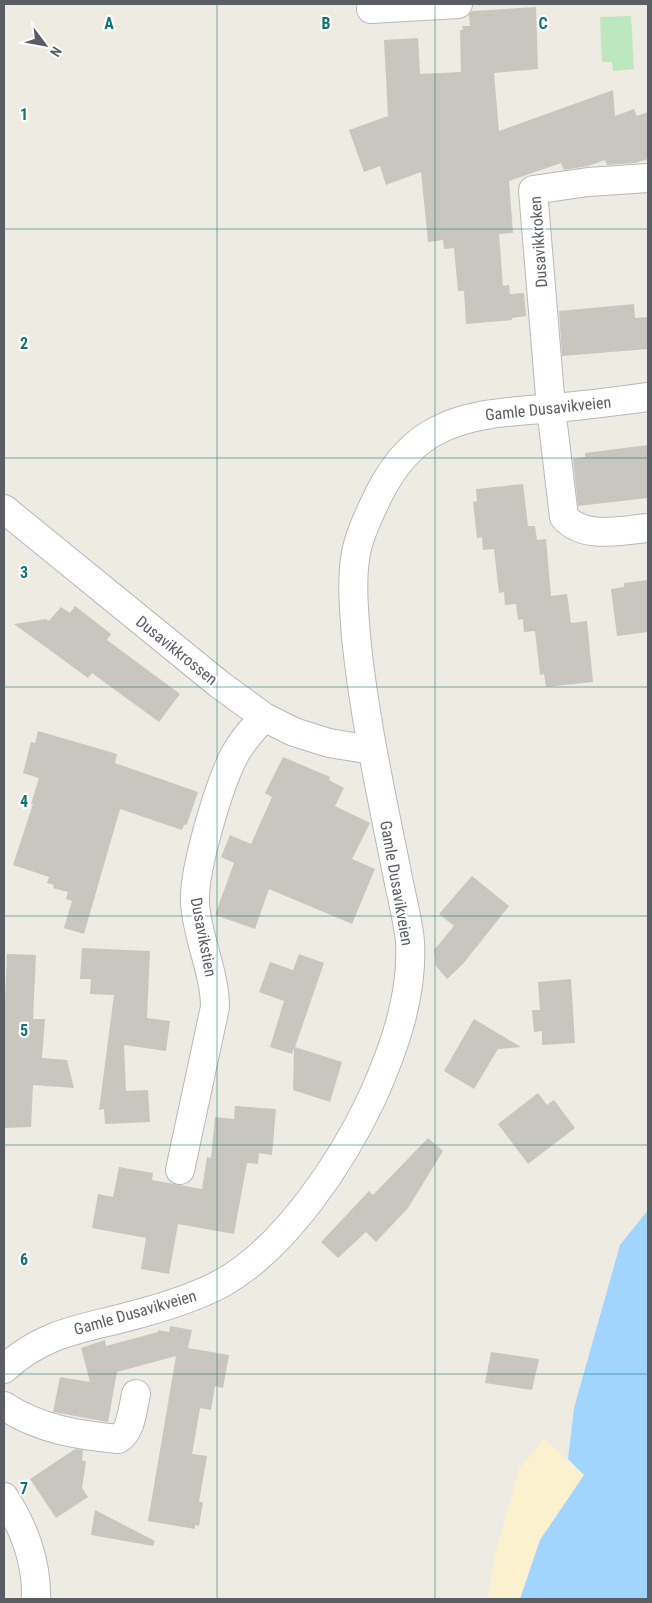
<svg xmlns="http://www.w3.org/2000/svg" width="652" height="1603" font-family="'Roboto Condensed',sans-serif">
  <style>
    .green { fill: #bde7be }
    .sand { fill: #fcf1cf }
    .water { fill: #a1d5ff }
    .building { fill: #c9c6bf }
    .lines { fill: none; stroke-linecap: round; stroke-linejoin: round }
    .minor-casing { stroke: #b5b8bd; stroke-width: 30 }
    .minor { stroke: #fff; stroke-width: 28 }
    .grid { fill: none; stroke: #0f766e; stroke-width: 1; stroke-opacity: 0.55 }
    .labels { text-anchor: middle; stroke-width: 4.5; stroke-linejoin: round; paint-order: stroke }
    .street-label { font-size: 16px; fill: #5a5e64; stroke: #fff }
    .grid-label { font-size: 16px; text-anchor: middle; font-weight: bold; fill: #0f766e; stroke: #fff; stroke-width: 4.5; stroke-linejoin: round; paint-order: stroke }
  </style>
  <rect width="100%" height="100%" fill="#eeebe2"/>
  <!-- green -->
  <path class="green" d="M 631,16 L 634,69 L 613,71 L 612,62 L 602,62 L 600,17 Z"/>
  <!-- sand -->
  <path class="sand" d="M 544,1439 L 584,1475 L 540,1540 L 520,1599 L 487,1599 L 497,1547 L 519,1469 Z"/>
  <!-- water -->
  <path class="water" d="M 648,1210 L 648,1599 L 520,1599 L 540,1540 L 584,1475 L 568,1459 L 574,1408 L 620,1245 Z"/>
  <!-- building -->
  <path class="building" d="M 536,7 L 538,69 L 494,73 L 499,131 L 613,90 L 615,116 L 634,109 L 637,116 L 648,112 L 648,159 L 635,163 L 607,165 L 605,160 L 588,166 L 564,170 L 561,163 L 509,181 L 513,233 L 499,234 L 503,286 L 509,285 L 510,294 L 524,293 L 526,316 L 512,318 L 512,320 L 466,324 L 464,291 L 458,291 L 454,248 L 444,249 L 443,240 L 428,242 L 421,172 L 386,185 L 380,166 L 364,172 L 349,130 L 388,116 L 384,40 L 418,38 L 420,74 L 461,72 L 460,30 L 463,30 L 462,26 L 470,26 L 469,14 L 472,11 Z
    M 634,304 L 635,318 L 648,317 L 648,349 L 562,356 L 559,311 Z
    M 648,445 L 648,498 L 578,506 L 573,459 L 585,457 L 585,453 Z
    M 523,484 L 528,526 L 535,526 L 537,540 L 546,539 L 551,596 L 567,594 L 571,623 L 587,621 L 593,682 L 546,687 L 544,674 L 540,675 L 535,631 L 524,632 L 523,619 L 518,620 L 516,604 L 505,605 L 504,592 L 499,593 L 494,549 L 483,550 L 482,537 L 477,538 L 473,502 L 477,501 L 476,489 Z
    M 648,580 L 648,632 L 617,636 L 611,589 L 624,587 L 624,583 Z
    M 75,606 L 111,634 L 107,640 L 180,694 L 159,722 L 92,673 L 88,678 L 14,624 L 46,619 L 49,621 L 61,607 L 70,613 Z
    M 38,731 L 117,754 L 115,763 L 198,792 L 187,824 L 184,825 L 182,830 L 120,809 L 84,934 L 64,928 L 72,901 L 66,899 L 68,892 L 53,888 L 54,885 L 47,883 L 49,877 L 13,865 L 33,804 L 31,804 L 39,778 L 23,773 L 31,742 L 35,743 Z
    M 283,757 L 330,777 L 329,780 L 344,788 L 335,806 L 370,823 L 352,859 L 375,869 L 352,924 L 269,889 L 255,929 L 215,915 L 234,863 L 221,857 L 230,835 L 251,844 L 272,797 L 265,793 Z
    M 472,876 L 509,906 L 463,964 L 447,979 L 436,966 L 434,950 L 454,926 L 439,914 Z
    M 82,948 L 150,951 L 147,1018 L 170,1021 L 166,1051 L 124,1045 L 126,1091 L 148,1090 L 150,1122 L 105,1124 L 104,1109 L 99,1110 L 114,995 L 90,994 L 91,979 L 80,979 Z
    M 7,954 L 36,955 L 33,1019 L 45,1019 L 42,1058 L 67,1060 L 74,1088 L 33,1085 L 31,1127 L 4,1128 L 4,1023 Z
    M 299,954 L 324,963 L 295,1047 L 342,1062 L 330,1102 L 293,1090 L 294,1048 L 292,1054 L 270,1047 L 284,1001 L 259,992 L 270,962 L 293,970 Z
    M 571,979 L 575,1043 L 542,1045 L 542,1031 L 534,1032 L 532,1010 L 540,1010 L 538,982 Z
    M 474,1019 L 521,1047 L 498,1049 L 474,1089 L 444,1071 Z
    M 538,1093 L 547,1105 L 554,1100 L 575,1128 L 528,1164 L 498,1124 Z
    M 235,1106 L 276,1109 L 272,1155 L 259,1153 L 258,1164 L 247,1163 L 234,1234 L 178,1224 L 169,1274 L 141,1269 L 146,1238 L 92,1228 L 98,1194 L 113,1197 L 119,1167 L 153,1173 L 152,1180 L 202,1189 L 207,1157 L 211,1158 L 215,1117 L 234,1119 Z
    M 428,1138 L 443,1151 L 408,1208 L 376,1242 L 366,1232 L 338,1258 L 321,1242 L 369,1191 L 373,1195 Z
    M 170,1326 L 192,1330 L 188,1348 L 229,1355 L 223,1388 L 215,1386 L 211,1410 L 200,1408 L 192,1454 L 207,1456 L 199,1502 L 203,1502 L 199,1526 L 195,1525 L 195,1529 L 148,1521 L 176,1356 L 117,1372 L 108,1422 L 53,1412 L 60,1377 L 90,1382 L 81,1348 L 105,1340 L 106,1346 L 158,1332 L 158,1330 L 169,1332 Z
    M 491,1352 L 539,1359 L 532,1390 L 485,1383 Z
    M 75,1449 L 83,1450 L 82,1460 L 86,1462 L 82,1488 L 88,1497 L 56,1518 L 30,1479 Z
    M 95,1510 L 155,1541 L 153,1546 L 91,1535 Z"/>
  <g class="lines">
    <!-- minor casing -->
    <g class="minor-casing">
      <path id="minor" d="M 371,9 L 458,4
        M 648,178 L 588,182 L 533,190 L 551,408 L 564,517 C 584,540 622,530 648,528
        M 4,509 L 219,684 L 264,717 L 294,732 L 329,743 L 372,750
        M 180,1170 L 215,1007 C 215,972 197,938 195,903 C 193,871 219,785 234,756 C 241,742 253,729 264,717
        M 4,1369 C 46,1330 86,1329 138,1314 C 168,1306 197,1297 224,1282 C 286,1246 342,1162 372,1098 C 394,1049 413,996 410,942 C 408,919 401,895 397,873 C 381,794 364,716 356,637 C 354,609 351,580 356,553 C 359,536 371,510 379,494 C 393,466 412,442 440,429 C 475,412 513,412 550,408 C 583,406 616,401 648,397
        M 4,1406 C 39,1429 77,1435 118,1439 C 131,1433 133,1407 136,1394
        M 4,1497 C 24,1527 37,1563 36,1599"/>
    </g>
    <!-- minor -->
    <use href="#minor" class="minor"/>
  </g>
  <!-- grid -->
  <path class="grid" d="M 217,4 L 217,1599M 435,4 L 435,1599M 4,229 L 648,229M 4,458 L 648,458M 4,687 L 648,687M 4,916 L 648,916M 4,1145 L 648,1145M 4,1374 L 648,1374"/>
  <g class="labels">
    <!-- street labels -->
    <g class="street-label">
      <text transform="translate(538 242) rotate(-94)" y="6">Dusavikkroken</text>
      <text transform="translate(548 408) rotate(-6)" y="6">Gamle Dusavikveien</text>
      <text transform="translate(177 650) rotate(39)" y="6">Dusavikkrossen</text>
      <text transform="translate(397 883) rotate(80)" y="6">Gamle Dusavikveien</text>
      <text transform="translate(204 937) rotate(79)" y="6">Dusavikstien</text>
      <text transform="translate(135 1312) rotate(-16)" y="6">Gamle Dusavikveien</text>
    </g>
  </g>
  <g class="grid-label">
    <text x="109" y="29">A</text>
    <text x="326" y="29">B</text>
    <text x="543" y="29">C</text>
    <text x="24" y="120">1</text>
    <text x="24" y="349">2</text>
    <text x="24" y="578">3</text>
    <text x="24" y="807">4</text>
    <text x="24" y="1036">5</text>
    <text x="24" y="1265">6</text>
    <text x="24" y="1494">7</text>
  </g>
  <!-- border -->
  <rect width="652" height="1603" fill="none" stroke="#5a5e64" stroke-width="10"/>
  <!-- north arrow -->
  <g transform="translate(45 45) rotate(122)" stroke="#ffffff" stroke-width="4" paint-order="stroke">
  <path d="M0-4L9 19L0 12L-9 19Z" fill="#5a5e64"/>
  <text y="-8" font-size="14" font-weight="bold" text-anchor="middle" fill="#5a5e64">N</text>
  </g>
</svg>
